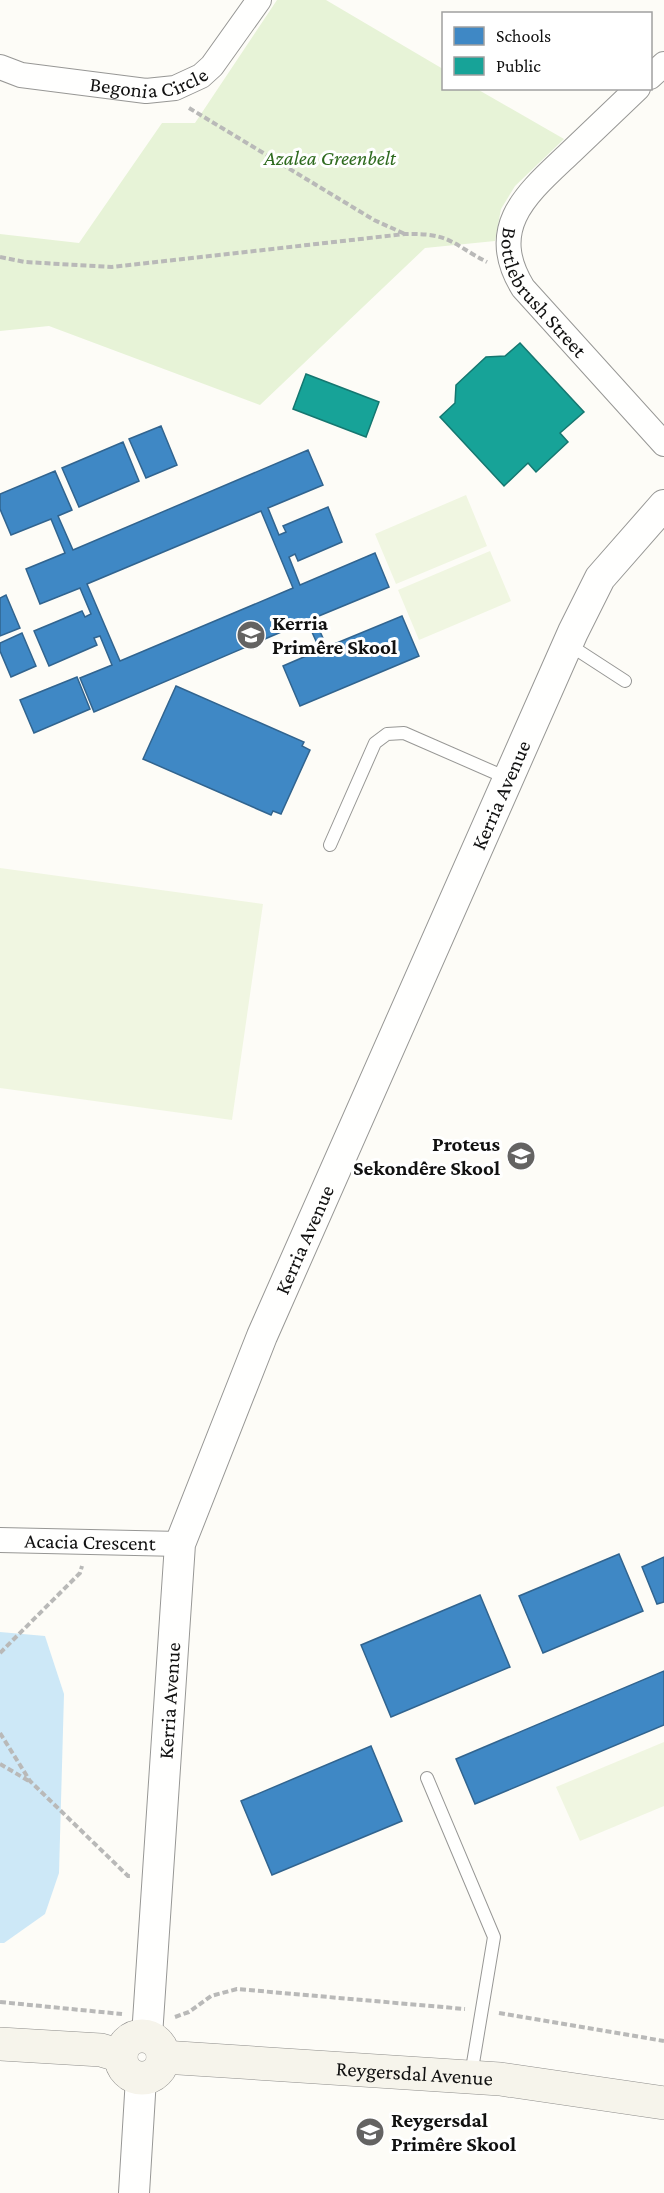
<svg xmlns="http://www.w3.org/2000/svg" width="664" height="2193" font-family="'Crimson Pro',serif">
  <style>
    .green { fill: #e7f3d7 }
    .pitch { fill: #f0f6e1 }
    .water { fill: #cde8f7 }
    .schools { fill: #3f88c5; stroke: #31648f; stroke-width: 1.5; fill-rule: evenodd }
    .public { fill: #17a398; stroke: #157770; stroke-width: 1.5 }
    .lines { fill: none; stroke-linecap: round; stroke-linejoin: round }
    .service-casing { stroke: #979795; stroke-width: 14 }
    .minor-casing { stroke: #979795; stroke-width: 26 }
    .tertiary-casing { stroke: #979795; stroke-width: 32 }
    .secondary-casing { stroke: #8e8d8b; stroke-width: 34 }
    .path { stroke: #b9b9b8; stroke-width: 4; stroke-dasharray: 6 3; stroke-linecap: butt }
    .service { stroke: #fffffe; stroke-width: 12 }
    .minor { stroke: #fffffe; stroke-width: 24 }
    .tertiary { stroke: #fffffe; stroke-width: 30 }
    .secondary { stroke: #f6f4eb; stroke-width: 33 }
    .labels { text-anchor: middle; stroke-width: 6; stroke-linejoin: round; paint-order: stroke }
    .street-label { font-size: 21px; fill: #111; stroke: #fff }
    .park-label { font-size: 21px; font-style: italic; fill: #2f6b1f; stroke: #fff }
    .poi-label { font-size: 21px; font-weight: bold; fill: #111; stroke: #fff; text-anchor: start }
  </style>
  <rect width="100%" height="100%" fill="#fdfcf7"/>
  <!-- green -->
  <path class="green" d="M 277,0 L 326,0 L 443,69 L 444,88 L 477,89 L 564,139 L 515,186 L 501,209 L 495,241 L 425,248 L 260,405 L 49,326 L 0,331 L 0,234 L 79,243 L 162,123 L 195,123 Z"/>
  <!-- pitch -->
  <path class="pitch" d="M 466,495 L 487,546 L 396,584 L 375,534 Z
    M 490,551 L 511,601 L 419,640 L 398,590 Z
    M 0,868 L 263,904 L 232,1120 L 0,1088 Z
    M 664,1742 L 664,1806 L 580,1841 L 556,1787 Z"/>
  <!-- water -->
  <path class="water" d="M 0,1632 L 45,1636 L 64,1694 L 59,1873 L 45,1914 L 4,1943 L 0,1943 Z"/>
  <!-- schools -->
  <path class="schools" d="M 161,426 L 177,465 L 146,478 L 129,439 Z
    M 123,442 L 139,481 L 79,507 L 62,468 Z
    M 308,450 L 323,485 L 268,508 L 279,535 L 286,532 L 283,526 L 328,507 L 342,542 L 298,561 L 295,554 L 289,557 L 300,585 L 375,553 L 389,587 L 314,618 L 327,647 L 402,616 L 419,656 L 300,706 L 283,666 L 320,650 L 307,621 L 94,712 L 80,678 L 112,665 L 100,636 L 94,638 L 97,645 L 49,666 L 34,631 L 82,611 L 85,617 L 91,614 L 80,588 L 40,604 L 26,569 L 65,553 L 51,519 L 11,535 L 0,509 L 0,494 L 55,471 L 72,510 L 58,516 L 73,550 ZM 261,511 L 293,588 L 120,661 L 87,584 Z
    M 6,595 L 20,628 L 0,636 L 0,598 Z
    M 22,633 L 36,666 L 11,677 L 0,651 L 0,643 Z
    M 77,677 L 90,709 L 34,733 L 20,700 Z
    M 176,686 L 304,742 L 302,746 L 310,750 L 281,814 L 273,811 L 271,815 L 143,759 Z
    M 619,1554 L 643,1611 L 543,1653 L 519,1596 Z
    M 664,1557 L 664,1602 L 657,1604 L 642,1567 Z
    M 480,1595 L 510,1667 L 391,1717 L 361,1645 Z
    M 664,1671 L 664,1725 L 475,1804 L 456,1759 Z
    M 371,1746 L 402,1821 L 272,1875 L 241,1801 Z"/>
  <!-- public -->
  <path class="public" d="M 520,343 L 584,412 L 560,433 L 568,442 L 536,472 L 528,463 L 504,486 L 440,417 L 455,403 L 456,385 L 486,357 L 505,356 Z
    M 306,374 L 379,402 L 366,437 L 293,409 Z"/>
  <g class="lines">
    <!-- service casing -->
    <g class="service-casing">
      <path id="service" d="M 568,644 L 625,681
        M 330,845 L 375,743 L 387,734 L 404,733 L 507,778
        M 427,1778 L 494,1937 L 471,2075"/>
    </g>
    <!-- minor casing -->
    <g class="minor-casing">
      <g id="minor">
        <path id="s1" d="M 0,67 L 21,75 L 146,91 L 175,88 L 201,76 L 212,66 L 259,0"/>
        <path d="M 650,77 L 664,64"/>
        <path id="s2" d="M 638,88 C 615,110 593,131 571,152 C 529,192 485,226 523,288 L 664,444"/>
        <path id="s3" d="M 0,1540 L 180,1544"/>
      </g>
    </g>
    <!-- tertiary casing -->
    <g class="tertiary-casing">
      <g id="tertiary">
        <path id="s4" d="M 147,2036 L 180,1544 L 262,1336 L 573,632 L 600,578 L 664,505"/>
        <path d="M 134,2193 L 141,2078"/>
      </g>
    </g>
    <!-- secondary casing -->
    <g class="secondary-casing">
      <g id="secondary">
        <circle cx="142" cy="2057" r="21"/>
        <path d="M 0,2044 L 101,2050 L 121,2056"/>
        <path id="s5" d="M 163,2057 L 500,2079 L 664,2103"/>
      </g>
    </g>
    <!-- path -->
    <path class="path" d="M 189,108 L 374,220 L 405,234
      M 0,257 L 25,262 L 112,267 L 405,234 C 451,233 450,243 487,262
      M 0,1653 L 80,1573 L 82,1566
      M 0,1733 L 30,1781 L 128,1876 L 132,1876
      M 0,1764 L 29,1781
      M 0,2002 L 122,2014
      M 499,2013 L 664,2041
      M 175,2017 L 189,2012 L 211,1996 L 237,1989 L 465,2009"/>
    <!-- service -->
    <use href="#service" class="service"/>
    <!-- minor -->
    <use href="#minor" class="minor"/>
    <!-- tertiary -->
    <use href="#tertiary" class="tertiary"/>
    <!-- secondary -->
    <use href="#secondary" class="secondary"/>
  </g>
  <!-- icons -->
  <defs>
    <g id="school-disc" transform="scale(1.5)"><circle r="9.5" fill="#646362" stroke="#fff"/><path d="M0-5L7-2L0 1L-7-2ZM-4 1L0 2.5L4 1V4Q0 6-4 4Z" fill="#fff"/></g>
  </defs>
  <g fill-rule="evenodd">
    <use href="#school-disc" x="251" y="635"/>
    <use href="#school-disc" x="521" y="1156"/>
    <use href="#school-disc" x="370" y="2132"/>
  </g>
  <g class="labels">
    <!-- street labels -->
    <g class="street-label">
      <text dy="7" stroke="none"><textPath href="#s1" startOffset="152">Begonia Circle</textPath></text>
      <text dy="7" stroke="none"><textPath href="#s2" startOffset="267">Bottlebrush Street</textPath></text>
      <text dy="7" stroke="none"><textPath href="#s4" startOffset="1308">Kerria Avenue</textPath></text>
      <text dy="7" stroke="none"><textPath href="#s4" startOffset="822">Kerria Avenue</textPath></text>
      <text dy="7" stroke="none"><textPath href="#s3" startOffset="90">Acacia Crescent</textPath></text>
      <text dy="7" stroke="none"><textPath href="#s4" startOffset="336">Kerria Avenue</textPath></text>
      <text dy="7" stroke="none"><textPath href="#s5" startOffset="252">Reygersdal Avenue</textPath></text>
    </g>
    <!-- park labels -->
    <g class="park-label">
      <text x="330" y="165">Azalea Greenbelt</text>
    </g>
    <!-- poi labels -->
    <g class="poi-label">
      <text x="272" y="630">Kerria<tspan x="272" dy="24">Primêre Skool</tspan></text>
      <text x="500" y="1151" text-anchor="end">Proteus<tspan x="500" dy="24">Sekondêre Skool</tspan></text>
      <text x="391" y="2127">Reygersdal<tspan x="391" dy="24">Primêre Skool</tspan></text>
    </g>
  </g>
  <!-- legend -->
  <rect x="442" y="12" width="210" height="78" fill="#ffffff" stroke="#a0a0a0" stroke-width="1.5"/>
  <rect x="454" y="27" width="30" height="18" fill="#3f88c5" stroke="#a0a0a0" stroke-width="1.5"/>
  <text x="496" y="42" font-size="18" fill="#111111">Schools</text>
  <rect x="454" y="57" width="30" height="18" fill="#17a398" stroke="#a0a0a0" stroke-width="1.5"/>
  <text x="496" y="72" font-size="18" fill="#111111">Public</text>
</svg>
